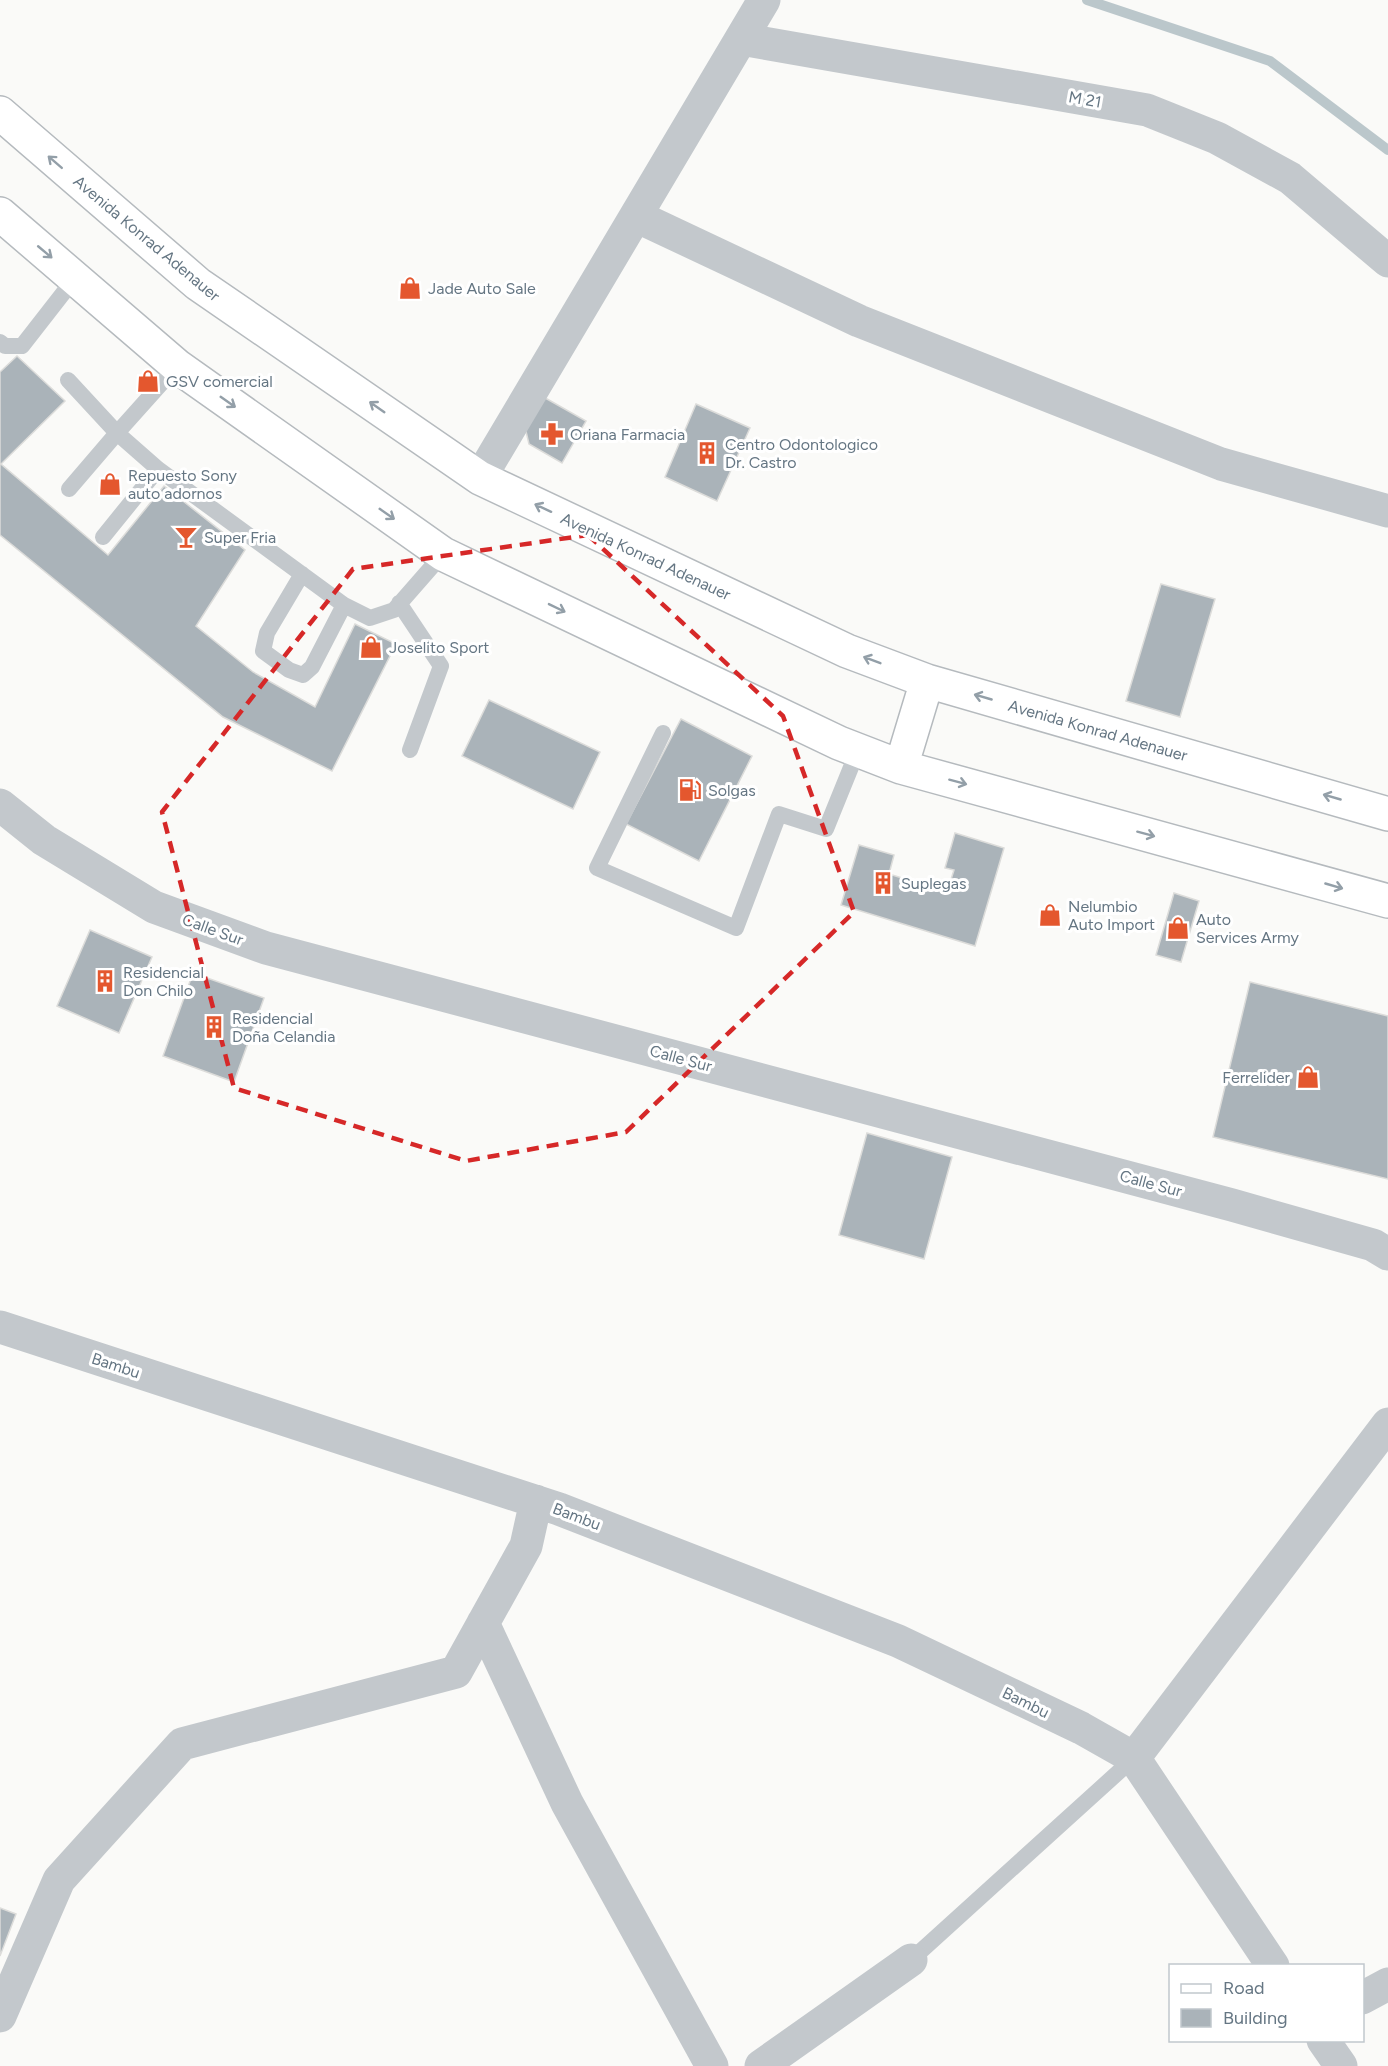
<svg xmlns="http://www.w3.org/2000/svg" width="1388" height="2066" font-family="Figtree,sans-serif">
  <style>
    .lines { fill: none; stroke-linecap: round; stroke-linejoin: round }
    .stream { stroke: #bbc7cb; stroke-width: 10 }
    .building { fill: #aab3b9; stroke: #dcdcda; stroke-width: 1.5 }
    .primary-casing { stroke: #b5babe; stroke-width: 36 }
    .lane { stroke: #c3c8cc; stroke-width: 16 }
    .street { stroke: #c3c8cc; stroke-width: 33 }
    .primary { stroke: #fff; stroke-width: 33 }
    .oneway { stroke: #939fa8 }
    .marked { fill: none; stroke: #d62828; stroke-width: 4.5; stroke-dasharray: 12 8; stroke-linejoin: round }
    .labels { text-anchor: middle; stroke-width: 6; stroke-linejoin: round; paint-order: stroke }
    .street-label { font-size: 16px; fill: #657683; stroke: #fff }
    .poi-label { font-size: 16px; fill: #657683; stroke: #fff; text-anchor: start }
  </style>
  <rect width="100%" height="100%" fill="#fafaf8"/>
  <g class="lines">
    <!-- stream -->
    <path class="stream" d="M 1087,0 L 1270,61 L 1388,150"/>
  </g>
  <!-- building -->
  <path class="building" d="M 17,356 L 65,401 L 1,464 L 108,555 L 164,486 L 245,550 L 196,626 L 253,672 L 315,707 L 355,624 L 396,644 L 332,771 L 223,717 L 0,535 L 0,372 Z
    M 540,395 L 586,421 L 562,463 L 529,444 L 524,423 Z
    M 696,404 L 750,428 L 717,501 L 665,477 Z
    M 1161,584 L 1215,599 L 1180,717 L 1126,701 Z
    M 489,700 L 600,752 L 573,809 L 462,756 Z
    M 681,719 L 752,756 L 699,861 L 626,824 Z
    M 955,833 L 1004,848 L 975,946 L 841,905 L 859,845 L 894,855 L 889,874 L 947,892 L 954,870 L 945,868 Z
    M 1174,893 L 1199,901 L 1181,962 L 1156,955 Z
    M 90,930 L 152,957 L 119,1033 L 57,1006 Z
    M 193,973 L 264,998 L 234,1082 L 163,1056 Z
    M 1250,982 L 1388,1016 L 1388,1179 L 1213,1137 Z
    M 867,1133 L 952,1157 L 924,1259 L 839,1235 Z
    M 0,1908 L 16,1914 L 0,1956 Z"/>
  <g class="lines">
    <!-- primary casing -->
    <g class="primary-casing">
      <path id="primary" d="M 0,113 L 198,284 L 480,478 L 847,651 L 927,681 L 1388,814
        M 0,214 L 177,366 L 443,554 L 839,743 L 901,767 L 1388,901
        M 901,767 L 927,681"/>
    </g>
    <!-- lane -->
    <path class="lane" d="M 0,342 L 5,346 L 22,346 L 75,278
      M 177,366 L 117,433 L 158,469 L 344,605 L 370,618 L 394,610 L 443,554
      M 68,380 L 117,433 L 69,489
      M 103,537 L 158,469
      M 302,574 L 267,633 L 263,651 L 289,670 L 303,675 L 312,667 L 344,605
      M 399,603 L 441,666 L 410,750
      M 663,733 L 597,868 L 736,928 L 779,814 L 826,829 L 858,750
      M 911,1960 L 1134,1758"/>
    <!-- street -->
    <path class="street" d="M 741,39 L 1147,110 L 1217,138 L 1290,178 L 1388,261
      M 636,216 L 859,321 L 1221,464 L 1388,511
      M 480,478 L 764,0
      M 0,805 L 44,840 L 154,907 L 266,948 L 1232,1205 L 1373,1245 L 1388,1254
      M 0,1327 L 559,1509 L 898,1641 L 1081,1728 L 1134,1758 L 1273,1966
      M 483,1623 L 567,1803 L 712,2066
      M 1134,1758 L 1388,1424
      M 1362,1998 L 1388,1984
      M 0,2016 L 59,1880 L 182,1744 L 456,1672 L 526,1546 L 536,1501
      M 1323,2040 L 1341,2066
      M 761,2066 L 911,1960"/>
    <!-- primary -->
    <use href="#primary" class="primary"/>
  </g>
  <!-- one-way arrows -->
  <defs><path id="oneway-shaft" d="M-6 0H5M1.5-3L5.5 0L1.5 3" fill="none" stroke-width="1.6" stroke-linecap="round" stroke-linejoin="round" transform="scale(1.5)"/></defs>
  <g class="oneway">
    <use href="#oneway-shaft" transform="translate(55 162) rotate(-139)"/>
    <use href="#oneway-shaft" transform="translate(45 252) rotate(40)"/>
    <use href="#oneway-shaft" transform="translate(228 402) rotate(35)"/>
    <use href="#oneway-shaft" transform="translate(377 407) rotate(-145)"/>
    <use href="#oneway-shaft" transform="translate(543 508) rotate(-155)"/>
    <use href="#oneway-shaft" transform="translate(387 514) rotate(35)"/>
    <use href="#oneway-shaft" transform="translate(557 608) rotate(26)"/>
    <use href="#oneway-shaft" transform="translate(872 660) rotate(-159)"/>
    <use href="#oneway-shaft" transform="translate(983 697) rotate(-164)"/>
    <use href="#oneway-shaft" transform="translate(958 782) rotate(15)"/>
    <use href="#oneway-shaft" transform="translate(1332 797) rotate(-164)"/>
    <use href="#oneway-shaft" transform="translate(1146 834) rotate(15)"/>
    <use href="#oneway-shaft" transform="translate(1334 886) rotate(16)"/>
  </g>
  <!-- marked area -->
  <path class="marked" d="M 588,535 L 783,716 L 854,912 L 626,1132 L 466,1161 L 234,1088 L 162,812 L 353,569 Z"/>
  <!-- icons -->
  <defs>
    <g id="shop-bare" transform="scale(1.8)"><path d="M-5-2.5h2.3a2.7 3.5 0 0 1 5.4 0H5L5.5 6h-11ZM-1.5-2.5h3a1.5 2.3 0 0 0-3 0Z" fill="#e4572e" stroke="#fff" stroke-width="2.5" paint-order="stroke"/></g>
    <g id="pharmacy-bare" transform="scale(1.8)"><path d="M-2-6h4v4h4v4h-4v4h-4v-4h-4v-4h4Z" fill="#e4572e" stroke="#fff" stroke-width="2.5" paint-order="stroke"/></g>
    <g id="building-bare" transform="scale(1.8)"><path d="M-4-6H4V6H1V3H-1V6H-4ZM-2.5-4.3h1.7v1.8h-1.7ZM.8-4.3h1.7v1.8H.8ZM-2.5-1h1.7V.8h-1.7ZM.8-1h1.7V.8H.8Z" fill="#e4572e" stroke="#fff" stroke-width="2.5" paint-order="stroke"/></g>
    <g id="bar-bare" transform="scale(1.8)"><path d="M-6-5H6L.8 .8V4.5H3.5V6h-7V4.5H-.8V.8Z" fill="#e4572e" stroke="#fff" stroke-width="2.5" paint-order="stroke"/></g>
    <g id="fuel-bare" transform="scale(1.8)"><path d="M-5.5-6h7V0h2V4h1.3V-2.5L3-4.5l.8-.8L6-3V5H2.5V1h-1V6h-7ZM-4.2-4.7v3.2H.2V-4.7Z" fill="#e4572e" stroke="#fff" stroke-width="2.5" paint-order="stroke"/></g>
  </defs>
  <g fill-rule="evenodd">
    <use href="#shop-bare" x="410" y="288"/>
    <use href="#shop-bare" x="148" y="381"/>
    <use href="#pharmacy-bare" x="552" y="434"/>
    <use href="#building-bare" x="707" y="453"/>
    <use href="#shop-bare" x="110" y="484"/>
    <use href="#bar-bare" x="186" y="537"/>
    <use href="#shop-bare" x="371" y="647"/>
    <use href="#fuel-bare" x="690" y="790"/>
    <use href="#building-bare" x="883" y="883"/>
    <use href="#shop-bare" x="1050" y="915"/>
    <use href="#shop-bare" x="1178" y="928"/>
    <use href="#building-bare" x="105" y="981"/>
    <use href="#building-bare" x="214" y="1027"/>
    <use href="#shop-bare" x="1308" y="1077"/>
  </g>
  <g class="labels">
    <!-- street labels -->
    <g class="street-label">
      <text transform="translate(1085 99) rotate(10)" y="6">M 21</text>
      <text transform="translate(147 238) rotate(40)" y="6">Avenida Konrad Adenauer</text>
      <text transform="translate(646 556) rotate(25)" y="6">Avenida Konrad Adenauer</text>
      <text transform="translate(1098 730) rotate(16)" y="6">Avenida Konrad Adenauer</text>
      <text transform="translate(213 929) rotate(20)" y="6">Calle Sur</text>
      <text transform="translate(681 1058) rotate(15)" y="6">Calle Sur</text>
      <text transform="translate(1151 1183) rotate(15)" y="6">Calle Sur</text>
      <text transform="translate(116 1365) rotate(18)" y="6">Bambu</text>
      <text transform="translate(577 1516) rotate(21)" y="6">Bambu</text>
      <text transform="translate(1026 1702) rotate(26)" y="6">Bambu</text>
    </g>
    <!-- poi labels -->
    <g class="poi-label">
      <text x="428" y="294">Jade Auto Sale</text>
      <text x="166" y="387">GSV comercial</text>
      <text x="570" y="440">Oriana Farmacia</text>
      <text x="725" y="450">Centro Odontologico<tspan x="725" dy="18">Dr. Castro</tspan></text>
      <text x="128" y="481">Repuesto Sony<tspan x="128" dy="18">auto adornos</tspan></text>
      <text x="204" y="543">Super Fria</text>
      <text x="389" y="653">Joselito Sport</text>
      <text x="708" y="796">Solgas</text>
      <text x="901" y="889">Suplegas</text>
      <text x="1068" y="912">Nelumbio<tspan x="1068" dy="18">Auto Import</tspan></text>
      <text x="1196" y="925">Auto<tspan x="1196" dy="18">Services Army</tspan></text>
      <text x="123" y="978">Residencial<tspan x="123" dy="18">Don Chilo</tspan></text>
      <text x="232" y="1024">Residencial<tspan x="232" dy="18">Doña Celandia</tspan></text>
      <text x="1290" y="1083" text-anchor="end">Ferrelider</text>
    </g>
  </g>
  <!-- legend -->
  <rect x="1169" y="1964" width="195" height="78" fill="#ffffff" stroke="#c1c8cd" stroke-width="1.5"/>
  <rect x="1181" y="1984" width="30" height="9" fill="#ffffff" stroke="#c1c8cd" stroke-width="1.5"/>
  <text x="1223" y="1994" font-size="18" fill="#657683">Road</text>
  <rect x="1181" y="2009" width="30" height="18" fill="#aab3b9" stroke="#c1c8cd" stroke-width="1.5"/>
  <text x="1223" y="2024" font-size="18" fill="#657683">Building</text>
</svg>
